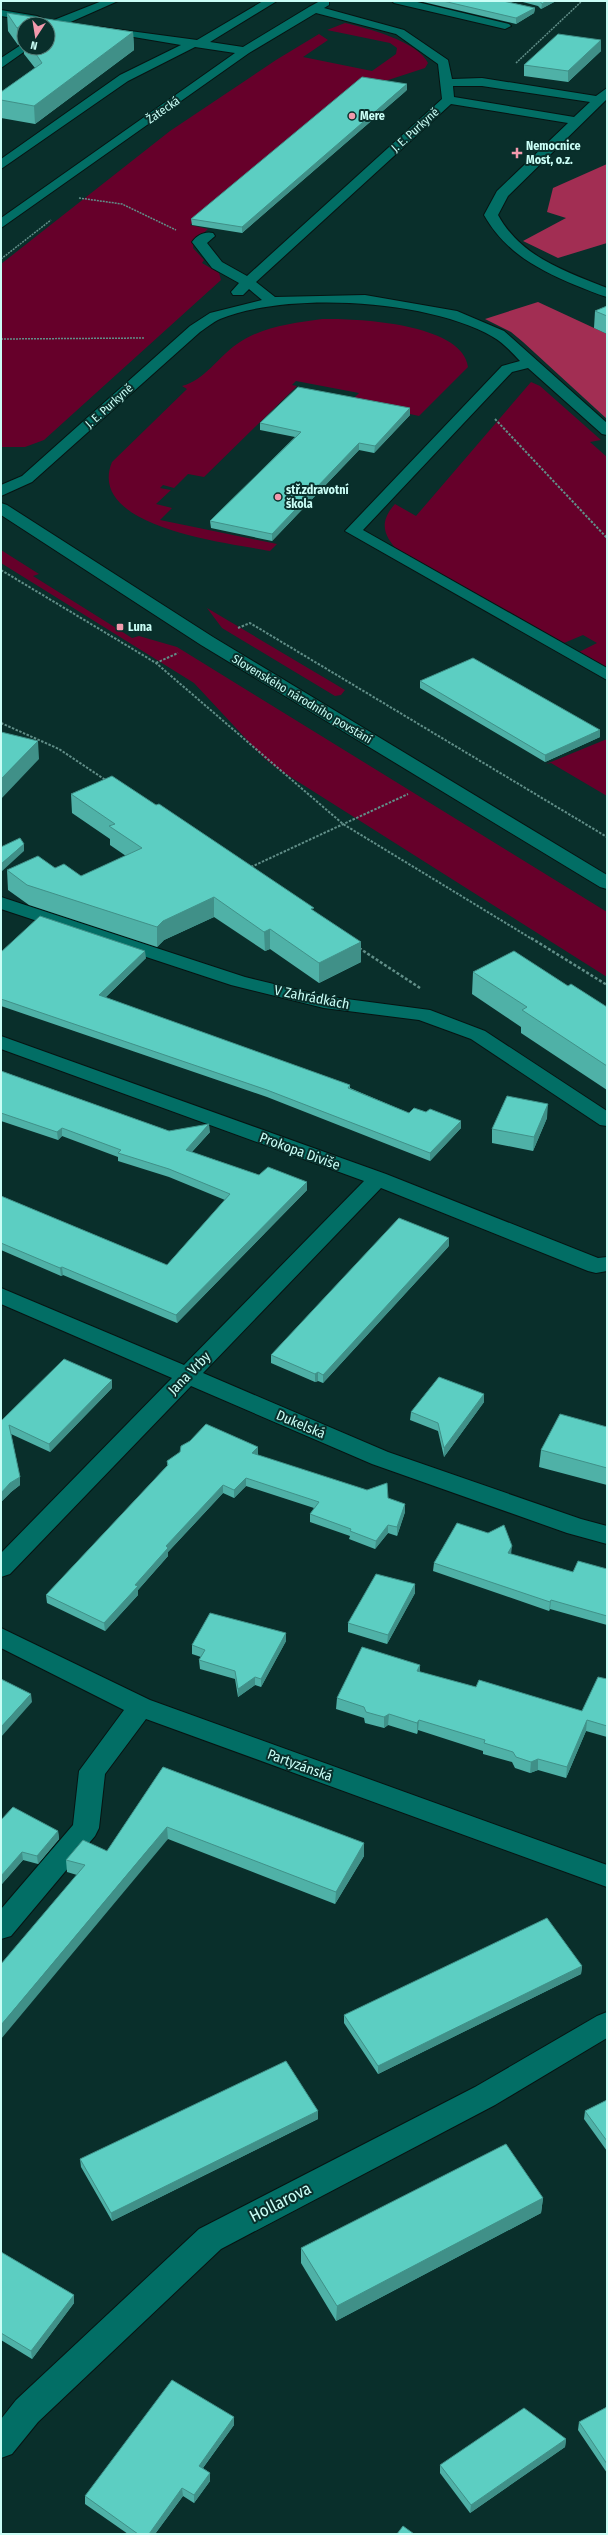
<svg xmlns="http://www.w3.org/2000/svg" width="608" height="2535" font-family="'Fira Sans Condensed',sans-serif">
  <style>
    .green { fill: #66002a }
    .forest { fill: #a22e53 }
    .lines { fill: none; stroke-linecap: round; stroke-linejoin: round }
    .minor-casing { stroke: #061412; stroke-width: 2 }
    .path-far2 { stroke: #618e88; stroke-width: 1.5; stroke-dasharray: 2 1; stroke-linecap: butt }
    .path-far1 { stroke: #618e88; stroke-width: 2; stroke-dasharray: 2.5 1.5; stroke-linecap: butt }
    .path { stroke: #618e88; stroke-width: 2.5; stroke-dasharray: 3 2; stroke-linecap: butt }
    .minor { fill: #026e65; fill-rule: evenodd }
    .wall { fill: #4fb1a7; fill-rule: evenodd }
    .shaded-wall { fill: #409088 }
    .building { fill: #5ccec2; stroke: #409088 }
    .poi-dot { fill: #f29aad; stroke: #092f2b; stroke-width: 1.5 }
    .labels { text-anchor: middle; stroke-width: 4; stroke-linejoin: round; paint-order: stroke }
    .far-street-label { font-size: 12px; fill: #cafef6; stroke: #092f2b }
    .far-poi-label { font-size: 12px; font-weight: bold; fill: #cafef6; stroke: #092f2b; text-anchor: start }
    .street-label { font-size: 14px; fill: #cafef6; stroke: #092f2b }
    .near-street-label { font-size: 17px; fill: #cafef6; stroke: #092f2b }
  </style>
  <rect width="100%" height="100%" fill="#092f2b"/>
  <!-- green -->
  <path class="green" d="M 345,23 C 367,28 419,42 428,63 L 425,68 L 376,84 L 361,82 L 190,225 L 208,229 L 194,242 L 193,248 L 204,260 L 202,263 L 219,273 L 221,280 L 44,440 L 25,447 L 1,447 L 1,264 L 170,131 L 276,60 L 319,34 L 328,40 L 303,57 L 372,71 L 396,54 L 397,48 L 390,43 L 327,30 Z
    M 322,319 C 355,318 463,323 468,367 L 419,416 L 351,401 L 359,393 L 296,381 L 292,385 L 297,386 L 204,477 L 188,474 L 174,488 L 163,485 L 160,488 L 171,490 L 156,504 L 172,508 L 160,520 L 277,544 L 270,551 C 230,543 85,528 112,462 L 187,389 L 182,386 C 205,380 218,357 237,344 C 261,327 293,323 322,319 Z
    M 531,382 L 540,386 L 601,440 L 590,442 L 607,457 L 607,667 L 579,652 L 597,643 L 583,635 L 564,643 L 399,552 C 384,536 378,523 395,504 L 416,516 Z
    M 1,550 L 39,574 L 33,576 L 132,638 L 139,636 L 177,647 L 607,912 L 607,977 L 278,769 L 264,758 L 194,683 L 1,563 Z
    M 207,608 L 345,690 L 341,695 L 335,696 L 222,628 Z
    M 607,739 L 607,796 L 551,763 L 546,764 Z"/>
  <!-- forest -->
  <path class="forest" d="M 607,164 L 607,243 L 558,258 L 523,241 L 566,218 L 547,212 L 553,188 Z
    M 538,302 L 607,334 L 607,419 L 523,342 L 511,332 L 485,319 Z"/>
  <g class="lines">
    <!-- minor casing -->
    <g class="minor-casing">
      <path id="minor" d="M 102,1 L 118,1 L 48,32 L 48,24 L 54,20 Z
        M 263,1 L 277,1 L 210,42 L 243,47 L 309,7 L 320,1 L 329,1 L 329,5 L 324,8 L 404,30 L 448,60 L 452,79 L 482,78 L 596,96 L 607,88 L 607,99 L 508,196 L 498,215 C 521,257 565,271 607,288 L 607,297 C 596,294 586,289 575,285 C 537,269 505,252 484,215 L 497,191 L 568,123 L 451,104 L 256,282 L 275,297 L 365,295 L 457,311 L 504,331 L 607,423 L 607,435 L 602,434 L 528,368 L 512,372 L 363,530 L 607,668 L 607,680 L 345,531 L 502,366 L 520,361 C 512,353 503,342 493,337 C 430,300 288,291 220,319 C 213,322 206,328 200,332 L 32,482 L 1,496 L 1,485 L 22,476 L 190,326 L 210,313 L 262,300 L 249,289 L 243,295 L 233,295 L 231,292 L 239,283 L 212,268 L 192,242 C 197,235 205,231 213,233 L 215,236 L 207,243 L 222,262 L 247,276 L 442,99 L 438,64 L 396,34 L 316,13 L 249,53 L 1,228 L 1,218 L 235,53 L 195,47 L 128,81 L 1,169 L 1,159 L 120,75 L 181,45 L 104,32 L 100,31 L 100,27 L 197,40 ZM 453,86 L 482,86 L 590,102 L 574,117 L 454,97 Z
        M 392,1 L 413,1 L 509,24 L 511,26 L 505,29 L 394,3 Z
        M 1,10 L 37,16 L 43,19 L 37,22 L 1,16 Z
        M 24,43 L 24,48 L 29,48 L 28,49 L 1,68 L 1,58 Z
        M 1,503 L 7,505 L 213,637 L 607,875 L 607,889 L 600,887 L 201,645 L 1,515 Z
        M 1,897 L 245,977 L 324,996 L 430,1010 L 485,1031 L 607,1111 L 607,1126 L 600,1125 L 471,1039 L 419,1020 L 324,1008 L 231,985 L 1,909 Z
        M 1,1036 L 386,1174 L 598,1258 L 607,1257 L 607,1271 L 596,1273 L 588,1271 L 381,1188 L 203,1373 L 388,1452 L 581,1519 L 607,1526 L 607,1544 L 567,1533 L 372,1464 L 191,1386 L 10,1574 L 1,1577 L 1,1553 L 172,1378 L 1,1304 L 1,1288 L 184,1365 L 364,1181 L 1,1049 Z
        M 1,1628 L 150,1700 L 607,1865 L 607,1887 L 146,1719 L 105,1774 L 99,1828 L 95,1836 L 11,1936 L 1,1939 L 1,1909 L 73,1825 L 79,1771 L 124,1710 L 1,1648 Z
        M 607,2012 L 607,2038 L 495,2105 L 221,2249 L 38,2422 L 12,2454 L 1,2458 L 1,2419 L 16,2400 L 199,2229 L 475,2087 L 597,2016 Z"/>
    </g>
    <!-- path-far2 -->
    <path class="path-far2" d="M 516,63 L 582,1
      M 79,198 L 122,204 L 176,230
      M 1,259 L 51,220
      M 1,339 L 145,338"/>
    <!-- path-far1 -->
    <path class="path-far1" d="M 495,419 L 607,538
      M 1,570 L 156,663 L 343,824 L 532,939
      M 238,628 L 250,623 L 607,837
      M 156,663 L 178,653
      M 1,723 L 59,749 L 107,781
      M 251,867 L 408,794"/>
    <!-- path -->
    <path class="path" d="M 531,938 L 607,985
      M 359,948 L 420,988"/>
    <!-- minor -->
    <use href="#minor" class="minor"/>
  </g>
  <!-- wall -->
  <path class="wall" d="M 419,1 L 503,1 L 535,8 L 534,13 L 516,24 Z
    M 519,1 L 556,1 L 541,9 L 538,6 Z
    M 7,13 L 133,32 L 134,50 L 35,124 L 1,118 L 1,92 L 35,68 L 24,54 L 23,42 L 18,45 L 8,31 ZM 24,24 L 48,48 L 24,48 Z
    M 601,40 L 601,51 L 568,82 L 524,76 L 524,65 Z
    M 407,90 L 242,233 L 192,225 L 191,219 Z
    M 607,306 L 607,334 L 594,328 L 595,311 Z
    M 410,415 L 374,453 L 359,450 L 272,541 L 211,528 L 210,521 L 295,437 L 260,430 L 260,423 Z
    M 420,681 L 600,737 L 545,762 L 420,688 Z
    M 71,794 L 314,911 L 361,962 L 319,983 L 270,949 L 265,951 L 214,917 L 164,940 L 157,947 L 29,905 L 8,890 L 7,870 L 55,868 L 81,876 L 126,856 L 110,845 L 110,839 L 72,813 Z
    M 1,952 L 146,958 L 105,998 L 350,1085 L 350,1088 L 409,1113 L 426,1112 L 461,1121 L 461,1128 L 430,1161 L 267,1097 L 1,1006 Z
    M 473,972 L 568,986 L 607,1007 L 607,1090 L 521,1033 L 521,1027 L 472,994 Z
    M 1,1071 L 169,1131 L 210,1132 L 192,1152 L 259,1175 L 307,1182 L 307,1190 L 177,1323 L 63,1275 L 61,1276 L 1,1250 L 1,1196 L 167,1265 L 225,1200 L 169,1177 L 118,1161 L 118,1157 L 62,1136 L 58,1140 L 1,1121 Z
    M 547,1118 L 533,1151 L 492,1143 L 492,1129 Z
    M 449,1246 L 323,1383 L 318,1381 L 315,1382 L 271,1363 L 271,1355 Z
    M 112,1388 L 50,1452 L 11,1434 L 20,1477 L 20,1485 L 11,1492 L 1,1502 L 1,1421 Z
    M 484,1394 L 484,1402 L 444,1457 L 438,1431 L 410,1420 L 411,1412 Z
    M 607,1427 L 607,1485 L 539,1467 L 541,1450 Z
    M 258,1447 L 258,1455 L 388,1498 L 405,1512 L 397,1536 L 388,1533 L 375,1549 L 349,1539 L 350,1536 L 310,1522 L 310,1514 L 314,1508 L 246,1486 L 234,1498 L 223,1493 L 168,1552 L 168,1556 L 138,1590 L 138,1595 L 105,1631 L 47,1603 L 46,1595 L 167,1466 L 167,1461 Z
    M 511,1554 L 573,1572 L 607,1569 L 607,1625 L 550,1609 L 549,1611 L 433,1571 L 434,1563 Z
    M 415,1584 L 415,1593 L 387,1644 L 348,1632 L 348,1623 Z
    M 286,1641 L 261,1687 L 255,1685 L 238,1697 L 235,1679 L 200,1669 L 199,1660 L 201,1657 L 192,1654 L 192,1645 Z
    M 420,1665 L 420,1672 L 476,1687 L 582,1711 L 607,1679 L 607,1737 L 586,1731 L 566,1778 L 538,1770 L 530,1773 L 515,1768 L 512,1762 L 483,1754 L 483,1751 L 418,1730 L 417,1734 L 388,1725 L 384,1728 L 365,1723 L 364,1718 L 336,1709 L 337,1698 Z
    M 163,1767 L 364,1843 L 364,1856 L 335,1904 L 168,1839 L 77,1875 L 67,1872 L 66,1860 L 107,1851 Z
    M 1,1820 L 58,1831 L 59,1839 L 38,1864 L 23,1860 L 1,1885 Z
    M 582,1966 L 581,1974 L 378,2074 L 344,2023 L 344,2015 Z
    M 607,2100 L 607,2151 L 584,2119 L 585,2111 Z
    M 318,2111 L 318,2119 L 112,2221 L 81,2167 L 80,2159 Z
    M 543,2198 L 541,2213 L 336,2321 L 301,2263 L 301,2248 Z
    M 1,2252 L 74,2295 L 74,2303 L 32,2359 L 1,2340 Z
    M 607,2407 L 607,2473 L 578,2430 L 579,2422 Z
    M 234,2417 L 234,2425 L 203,2468 L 210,2473 L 210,2481 L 194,2503 L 183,2496 L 155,2534 L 128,2534 L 85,2504 L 85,2496 Z
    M 566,2439 L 565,2447 L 470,2513 L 440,2473 L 440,2465 Z"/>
  <!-- shaded-wall -->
  <path class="shaded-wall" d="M 546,1 L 556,1 L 541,9 L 542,4 Z
    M 535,8 L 534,13 L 516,24 L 516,18 Z
    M 23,24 L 24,37 L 23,36 L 23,42 L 18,45 L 17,28 Z
    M 133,32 L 134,50 L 35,124 L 34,106 Z
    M 601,40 L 601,51 L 568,82 L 568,71 Z
    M 407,84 L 407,90 L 242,233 L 242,227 Z
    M 410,408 L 410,415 L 374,453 L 375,446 Z
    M 359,443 L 359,450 L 272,541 L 272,534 Z
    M 600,730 L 600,737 L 545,762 L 545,755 Z
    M 38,741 L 39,759 L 1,799 L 1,779 Z
    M 24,844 L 24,851 L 1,872 L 1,864 Z
    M 214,897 L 214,917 L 164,940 L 157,947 L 157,927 L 163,921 Z
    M 270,929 L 270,949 L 265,951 L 264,932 Z
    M 361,942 L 361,962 L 319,983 L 319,963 Z
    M 145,951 L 146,958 L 99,1003 L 99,995 Z
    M 548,1104 L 547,1118 L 533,1151 L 534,1137 Z
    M 461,1121 L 461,1128 L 430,1161 L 430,1153 Z
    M 209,1124 L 210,1132 L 186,1158 L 186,1150 Z
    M 62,1128 L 62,1136 L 58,1140 L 57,1132 Z
    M 307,1182 L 307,1190 L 177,1323 L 176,1315 Z
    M 449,1238 L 449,1246 L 323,1383 L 323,1375 Z
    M 62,1267 L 63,1275 L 61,1276 L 60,1268 Z
    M 318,1372 L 318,1381 L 315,1382 L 315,1374 Z
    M 112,1380 L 112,1388 L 50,1452 L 49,1444 Z
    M 484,1394 L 484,1402 L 444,1457 L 444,1448 Z
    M 258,1447 L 258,1455 L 252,1453 Z
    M 20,1477 L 20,1485 L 11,1492 L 1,1502 L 1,1493 L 10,1483 Z
    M 246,1478 L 246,1486 L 234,1498 L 234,1490 Z
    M 223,1485 L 223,1493 L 168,1552 L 168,1556 L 138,1590 L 138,1595 L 105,1631 L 104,1623 L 166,1546 Z
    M 405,1504 L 405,1512 L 397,1536 L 397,1527 Z
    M 388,1525 L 388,1533 L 375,1549 L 376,1541 Z
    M 512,1546 L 511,1555 L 508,1553 Z
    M 415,1584 L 415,1593 L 387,1644 L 388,1635 Z
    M 551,1600 L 550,1609 L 549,1611 L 550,1602 Z
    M 286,1633 L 286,1641 L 261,1687 L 261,1679 Z
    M 420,1665 L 420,1675 L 417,1671 Z
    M 255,1677 L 255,1685 L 238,1697 L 238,1689 Z
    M 31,1694 L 32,1702 L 1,1737 L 1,1727 Z
    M 389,1714 L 388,1725 L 384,1728 L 384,1717 Z
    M 419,1720 L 418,1730 L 417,1734 L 417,1723 Z
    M 587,1720 L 586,1731 L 566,1778 L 567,1767 Z
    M 538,1759 L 538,1770 L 530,1773 L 531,1762 Z
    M 167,1827 L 168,1839 L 1,2039 L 1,2025 Z
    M 58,1831 L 59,1839 L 38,1864 L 37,1856 Z
    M 364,1843 L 364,1856 L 335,1904 L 336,1892 Z
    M 22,1852 L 23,1860 L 1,1885 L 1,1876 Z
    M 582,1966 L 581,1974 L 378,2074 L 378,2066 Z
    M 318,2111 L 318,2119 L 112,2221 L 111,2213 Z
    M 543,2198 L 541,2213 L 336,2321 L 337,2306 Z
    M 74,2295 L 74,2303 L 32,2359 L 31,2351 Z
    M 234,2417 L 234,2425 L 199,2473 L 199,2466 Z
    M 566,2439 L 565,2447 L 470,2513 L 471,2505 Z
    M 210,2473 L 210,2481 L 194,2503 L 194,2495 Z
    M 182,2488 L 183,2496 L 155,2534 L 149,2534 Z"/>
  <!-- building -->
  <path class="building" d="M 443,1 L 503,1 L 535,8 L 516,18 Z
    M 540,1 L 546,1 L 542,4 Z
    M 7,13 L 133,32 L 34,106 L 1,100 L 1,92 L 42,63 L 32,48 L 48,48 L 48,24 L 24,24 L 24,27 L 23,24 L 17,28 Z
    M 558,34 L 601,40 L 568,71 L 524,65 Z
    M 362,77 L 407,84 L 242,227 L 191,219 Z
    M 607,306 L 607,316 L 595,311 Z
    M 298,387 L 410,408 L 375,446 L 359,443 L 272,534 L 210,521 L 301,432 L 260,423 Z
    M 473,658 L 600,730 L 545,755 L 420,681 Z
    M 1,732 L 38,741 L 1,779 Z
    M 112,776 L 156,805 L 159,804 L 314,908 L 311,909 L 361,942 L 319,963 L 270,929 L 264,932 L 214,897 L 163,921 L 157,927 L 27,885 L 7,870 L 38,856 L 55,868 L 64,864 L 81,876 L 142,848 L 109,826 L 115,824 L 71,794 Z
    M 20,838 L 24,844 L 1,864 L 1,847 Z
    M 40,916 L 145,951 L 99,995 L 350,1085 L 348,1088 L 409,1113 L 414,1108 L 426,1112 L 430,1109 L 461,1121 L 430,1153 L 267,1090 L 1,999 L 1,952 Z
    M 514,951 L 568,986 L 571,984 L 607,1007 L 607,1066 L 522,1010 L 527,1007 L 473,972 Z
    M 1,1071 L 169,1131 L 209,1124 L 186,1150 L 259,1175 L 268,1167 L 307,1182 L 176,1315 L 62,1267 L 60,1268 L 1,1243 L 1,1196 L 167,1265 L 230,1194 L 169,1169 L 118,1153 L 121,1150 L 62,1128 L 57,1132 L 1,1113 Z
    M 507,1096 L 548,1104 L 534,1137 L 492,1129 Z
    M 399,1218 L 449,1238 L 323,1375 L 318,1372 L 315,1374 L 271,1355 Z
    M 64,1359 L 112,1380 L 49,1444 L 9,1425 L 20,1477 L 10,1483 L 1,1493 L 1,1421 Z
    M 439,1377 L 484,1394 L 444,1448 L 438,1423 L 411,1412 Z
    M 560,1414 L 607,1427 L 607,1468 L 541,1450 Z
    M 206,1424 L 258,1447 L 252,1453 L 367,1490 L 387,1483 L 388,1498 L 405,1504 L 397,1527 L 388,1525 L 376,1541 L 350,1531 L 351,1529 L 310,1514 L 319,1502 L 246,1478 L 234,1490 L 223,1485 L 166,1546 L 168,1548 L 135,1585 L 138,1586 L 104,1623 L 46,1595 L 168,1465 L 167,1461 L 180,1452 L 181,1446 L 190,1441 Z
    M 457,1523 L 488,1533 L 504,1525 L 512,1546 L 508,1553 L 573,1572 L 578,1561 L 607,1569 L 607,1616 L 551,1600 L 550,1602 L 434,1563 Z
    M 376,1574 L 415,1584 L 388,1635 L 348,1623 Z
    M 210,1613 L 286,1633 L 261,1679 L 255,1677 L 238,1689 L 235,1671 L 199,1660 L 205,1650 L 192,1645 Z
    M 362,1647 L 420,1665 L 417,1671 L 476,1687 L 479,1680 L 582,1711 L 598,1677 L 607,1679 L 607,1726 L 587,1720 L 567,1767 L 538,1759 L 531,1762 L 516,1757 L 513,1752 L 484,1743 L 485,1740 L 419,1720 L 417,1723 L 389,1714 L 384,1717 L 366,1712 L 364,1707 L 337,1698 Z
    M 1,1679 L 31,1694 L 1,1727 Z
    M 163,1767 L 364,1843 L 336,1892 L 167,1827 L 1,2025 L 1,1964 L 85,1865 L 66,1860 L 83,1840 L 107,1851 Z
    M 13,1807 L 58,1831 L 37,1856 L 22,1852 L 1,1876 L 1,1820 Z
    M 547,1918 L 582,1966 L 378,2066 L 344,2015 Z
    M 286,2061 L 318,2111 L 111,2213 L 80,2159 Z
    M 607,2100 L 607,2141 L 585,2111 Z
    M 506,2144 L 543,2198 L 337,2306 L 301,2248 Z
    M 1,2252 L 74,2295 L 31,2351 L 1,2333 Z
    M 172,2380 L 234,2417 L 199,2466 L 210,2473 L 194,2495 L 182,2488 L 149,2534 L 138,2534 L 85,2496 Z
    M 607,2407 L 607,2464 L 579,2422 Z
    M 524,2408 L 566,2439 L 471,2505 L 440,2465 Z
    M 403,2526 L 414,2534 L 397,2534 Z"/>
  <!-- markers -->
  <g class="poi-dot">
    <circle cx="352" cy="116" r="4"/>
    <path d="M515 147h4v4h4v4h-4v4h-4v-4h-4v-4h4z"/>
    <circle cx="278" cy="497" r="4"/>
    <rect x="116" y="623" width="8" height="8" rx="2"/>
  </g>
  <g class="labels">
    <!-- far-street labels -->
    <g class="far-street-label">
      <text transform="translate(163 110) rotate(-35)" y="4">Žatecká</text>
      <text transform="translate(415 130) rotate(-42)" y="4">J. E. Purkyně</text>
      <text transform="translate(109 406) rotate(-42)" y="4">J. E. Purkyně</text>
      <text transform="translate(302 699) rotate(31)" y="4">Slovenského národního povstání</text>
    </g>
    <!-- far-poi labels -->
    <g class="far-poi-label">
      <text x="360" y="120">Mere</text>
      <text x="526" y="150">Nemocnice<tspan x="526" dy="14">Most, o.z.</tspan></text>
      <text x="286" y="494">stř.zdravotní<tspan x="286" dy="14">škola</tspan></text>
      <text x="128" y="631">Luna</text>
    </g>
    <!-- street labels -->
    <g class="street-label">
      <text transform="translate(312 997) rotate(11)" y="5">V Zahrádkách</text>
      <text transform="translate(300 1151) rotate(20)" y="5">Prokopa Diviše</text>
      <text transform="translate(189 1373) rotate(-46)" y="5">Jana Vrby</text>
      <text transform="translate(301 1424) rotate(23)" y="5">Dukelská</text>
      <text transform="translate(300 1765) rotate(20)" y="5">Partyzánská</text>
    </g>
    <!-- near-street labels -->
    <g class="near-street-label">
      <text transform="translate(280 2202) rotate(-27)" y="6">Hollarova</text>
    </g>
  </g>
  <!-- border -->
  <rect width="608" height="2535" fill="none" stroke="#cafef6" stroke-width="4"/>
  <!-- north arrow -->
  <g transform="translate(36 36) rotate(192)"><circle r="19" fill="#092f2b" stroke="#56827c"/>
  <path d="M0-3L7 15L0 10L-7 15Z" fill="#f29aad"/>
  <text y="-6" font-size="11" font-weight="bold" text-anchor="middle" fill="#cafef6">N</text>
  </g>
</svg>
